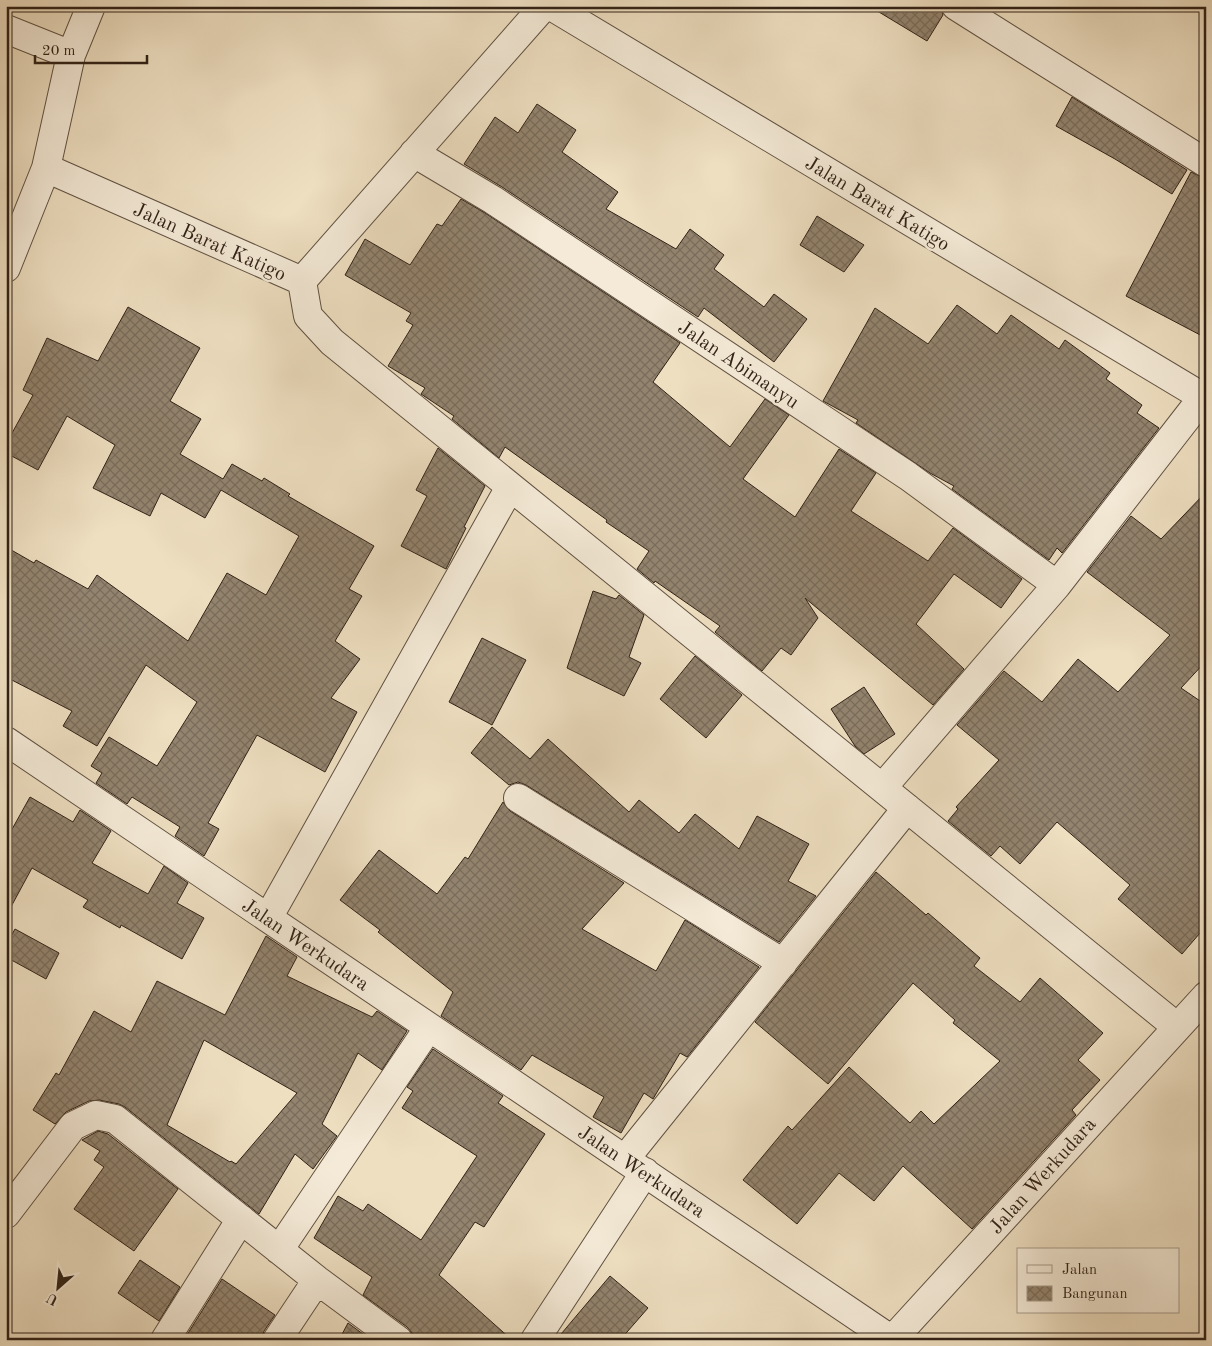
<svg xmlns="http://www.w3.org/2000/svg" width="1212" height="1346" font-family="'Old Standard TT',serif">
  <style>
    .building { fill: url(#building-cross-hatch); stroke: #312217; fill-rule: evenodd }
    .lines { fill: none; stroke-linecap: round; stroke-linejoin: round }
    .minor-casing { stroke: #605142; stroke-width: 30 }
    .minor { stroke: #f4ead7; stroke-width: 28 }
    .labels { text-anchor: middle; stroke-width: 5; stroke-linejoin: round; paint-order: stroke }
    .street-label { font-size: 20px; fill: #312217; stroke: #f4ead7 }
  </style>
  <defs>
    <pattern id="building-cross-hatch" width="8" height="8" patternUnits="userSpaceOnUse" patternTransform="scale(1.25)"><rect width="8" height="8" fill="#93846f"/><path d="M0 0l8 8M0 8l8-8" fill="none" stroke="#796c5a"/></pattern>
  </defs>
  <rect width="100%" height="100%" fill="#eedfc1"/>
  <filter id="stains"><feTurbulence type="fractalNoise" baseFrequency=".004" numOctaves="4"/><feColorMatrix values="0 0 0 0 .2 0 0 0 0 .09 0 0 0 0 .02 0 0 0 .5 -.17"/></filter>
  <radialGradient id="worn" r=".72"><stop offset=".6" stop-color="#630" stop-opacity="0"/><stop offset="1" stop-color="#630" stop-opacity=".3"/></radialGradient>
  <!-- building -->
  <path class="building" d="M 869,6 L 941,6 L 943,15 L 927,41 Z
    M 1072,97 L 1187,170 L 1172,194 L 1115,159 L 1056,126 Z
    M 537,104 L 576,130 L 562,152 L 618,192 L 606,209 L 676,249 L 690,229 L 724,255 L 714,269 L 764,307 L 774,294 L 807,319 L 774,362 L 704,308 L 698,317 L 502,187 L 464,164 L 495,117 L 518,133 Z
    M 1191,172 L 1206,179 L 1206,338 L 1126,296 Z
    M 461,199 L 485,213 L 680,343 L 653,382 L 730,447 L 765,399 L 789,415 L 743,479 L 795,517 L 839,449 L 876,473 L 851,511 L 928,561 L 953,528 L 1022,579 L 1001,608 L 954,574 L 916,624 L 964,669 L 933,705 L 805,598 L 818,618 L 791,655 L 781,648 L 762,671 L 715,632 L 720,626 L 655,581 L 654,583 L 637,569 L 649,551 L 606,522 L 607,520 L 505,447 L 499,458 L 452,419 L 454,416 L 421,394 L 425,388 L 388,366 L 413,325 L 406,321 L 411,313 L 345,275 L 365,239 L 410,265 L 437,224 L 442,226 Z
    M 817,216 L 864,245 L 844,272 L 800,245 Z
    M 957,305 L 997,334 L 1011,315 L 1059,349 L 1065,340 L 1110,373 L 1106,379 L 1142,405 L 1137,413 L 1159,428 L 1062,553 L 1057,548 L 1049,560 L 952,489 L 954,486 L 930,473 L 856,423 L 858,420 L 823,401 L 875,308 L 928,344 Z
    M 128,307 L 200,348 L 170,401 L 201,419 L 180,454 L 223,479 L 232,464 L 262,481 L 264,478 L 290,494 L 288,496 L 374,546 L 349,589 L 362,596 L 335,641 L 360,659 L 331,698 L 357,712 L 325,772 L 257,735 L 208,823 L 219,829 L 204,856 L 175,836 L 180,827 L 132,797 L 127,804 L 96,783 L 102,773 L 91,766 L 109,737 L 157,766 L 197,702 L 146,665 L 97,746 L 63,726 L 72,711 L 6,677 L 6,547 L 34,563 L 36,560 L 88,589 L 97,575 L 188,641 L 227,573 L 266,595 L 299,536 L 221,490 L 205,518 L 161,493 L 150,516 L 93,488 L 115,445 L 67,416 L 38,470 L 6,453 L 6,444 L 33,395 L 23,390 L 47,338 L 98,361 Z
    M 438,448 L 485,486 L 464,527 L 466,528 L 446,569 L 401,546 L 427,496 L 416,490 Z
    M 1206,492 L 1206,661 L 1181,688 L 1206,705 L 1206,926 L 1182,954 L 1118,899 L 1130,885 L 1057,822 L 1020,864 L 1000,846 L 991,856 L 948,821 L 958,809 L 956,807 L 999,760 L 957,725 L 1004,671 L 1042,702 L 1078,659 L 1118,692 L 1170,635 L 1087,572 L 1131,516 L 1161,539 Z
    M 593,591 L 616,599 L 619,595 L 644,615 L 629,657 L 641,663 L 624,696 L 567,668 Z
    M 482,638 L 526,660 L 492,725 L 449,702 Z
    M 695,656 L 742,695 L 706,738 L 660,699 Z
    M 864,687 L 895,734 L 864,754 L 855,746 L 831,709 Z
    M 492,727 L 530,759 L 548,739 L 629,812 L 639,800 L 679,833 L 695,814 L 739,849 L 757,816 L 809,844 L 788,881 L 816,896 L 779,942 L 526,785 L 518,782 L 509,785 L 471,753 Z
    M 30,797 L 73,822 L 80,810 L 111,831 L 92,863 L 148,894 L 164,866 L 188,883 L 177,903 L 204,918 L 182,959 L 121,925 L 120,928 L 83,907 L 88,900 L 32,868 L 6,916 L 6,840 Z
    M 503,802 L 510,811 L 624,883 L 582,929 L 656,971 L 685,920 L 759,967 L 687,1057 L 680,1053 L 653,1099 L 644,1093 L 621,1133 L 593,1117 L 604,1097 L 532,1055 L 521,1070 L 441,1016 L 453,992 L 378,932 L 380,930 L 340,900 L 379,850 L 437,894 L 465,857 L 468,859 Z
    M 876,872 L 926,915 L 928,913 L 980,958 L 974,966 L 1020,1002 L 1040,978 L 1103,1033 L 1078,1060 L 1100,1080 L 1072,1110 L 1076,1115 L 972,1229 L 903,1166 L 874,1201 L 839,1173 L 797,1224 L 743,1180 L 788,1126 L 792,1130 L 849,1067 L 910,1123 L 921,1111 L 934,1124 L 1000,1061 L 953,1023 L 955,1020 L 913,983 L 828,1084 L 755,1022 Z
    M 15,929 L 59,953 L 46,979 L 6,957 L 6,945 Z
    M 266,936 L 297,957 L 287,976 L 372,1017 L 377,1011 L 407,1031 L 382,1070 L 358,1053 L 322,1124 L 337,1136 L 313,1169 L 295,1154 L 259,1214 L 125,1107 L 119,1104 L 99,1100 L 89,1101 L 66,1112 L 55,1124 L 33,1110 L 56,1073 L 59,1075 L 94,1011 L 131,1032 L 157,981 L 225,1015 ZM 204,1040 L 297,1093 L 236,1164 L 231,1161 L 230,1162 L 167,1125 Z
    M 433,1049 L 503,1096 L 498,1103 L 545,1134 L 484,1227 L 475,1222 L 439,1275 L 512,1340 L 413,1340 L 412,1333 L 407,1327 L 363,1295 L 372,1277 L 314,1238 L 338,1196 L 363,1211 L 368,1204 L 421,1240 L 477,1156 L 402,1108 L 413,1091 L 407,1087 Z
    M 98,1131 L 108,1134 L 178,1189 L 134,1251 L 74,1209 L 104,1167 L 94,1160 L 100,1151 L 82,1140 Z
    M 140,1260 L 180,1287 L 159,1321 L 118,1293 Z
    M 610,1276 L 648,1308 L 620,1340 L 556,1340 Z
    M 222,1279 L 275,1315 L 264,1331 L 261,1340 L 187,1340 L 185,1338 Z
    M 348,1323 L 371,1340 L 339,1340 Z"/>
  <g class="lines">
    <!-- minor casing -->
    <g class="minor-casing">
      <path id="minor" d="M 551,6 L 1206,399
        M 956,6 L 1206,163
        M 6,29 L 71,55
        M 414,153 L 493,200 L 908,476 L 1057,585
        M 46,168 L 71,55 L 91,6
        M 6,268 L 46,168 L 302,281 L 544,6
        M 302,281 L 308,316 L 332,342 L 1177,1027
        M 6,741 L 892,1340
        M 882,788 L 1057,585 L 1203,397
        M 518,798 L 783,963
        M 268,918 L 510,487
        M 625,1159 L 907,808
        M 6,1214 L 73,1126 L 96,1115 L 115,1119 L 317,1280 L 398,1340
        M 279,1250 L 429,1027
        M 165,1340 L 241,1219
        M 277,1340 L 317,1280
        M 535,1340 L 645,1172
        M 892,1340 L 1206,996"/>
    </g>
    <!-- minor -->
    <use href="#minor" class="minor"/>
  </g>
  <g class="labels">
    <!-- street labels -->
    <g class="street-label">
      <text transform="translate(878 203) rotate(31)" y="7">Jalan Barat Katigo</text>
      <text transform="translate(210 241) rotate(24)" y="7">Jalan Barat Katigo</text>
      <text transform="translate(739 364) rotate(34)" y="7">Jalan Abimanyu</text>
      <text transform="translate(306 944) rotate(34)" y="7">Jalan Werkudara</text>
      <text transform="translate(642 1171) rotate(34)" y="7">Jalan Werkudara</text>
      <text transform="translate(1042 1175) rotate(-48)" y="7">Jalan Werkudara</text>
    </g>
  </g>
  <!-- margin -->
  <rect width="1212" height="1346" fill="none" stroke="#eedfc1" stroke-width="25"/>
  <rect x="8" y="8" width="1197" height="1331" fill="none" stroke="#312217" stroke-width="2.5"/>
  <rect x="12" y="12" width="1187" height="1321" fill="none" stroke="#312217"/>
  <!-- legend -->
  <rect x="1017" y="1248" width="162" height="65" fill="#f4ead7" stroke="#a69a8a"/>
  <rect x="1027" y="1265" width="25" height="8" fill="#f4ead7" stroke="#a69a8a"/>
  <text x="1062" y="1274" font-size="15" fill="#312217">Jalan</text>
  <rect x="1027" y="1286" width="25" height="15" fill="url(#building-cross-hatch)" stroke="#a69a8a"/>
  <text x="1062" y="1298" font-size="15" fill="#312217">Bangunan</text>
  <!-- north arrow -->
  <g transform="translate(58 1288) rotate(207)" stroke="#f4ead7" stroke-width="4" paint-order="stroke">
  <path d="M0-4L9 19L0 12L-9 19Z" fill="#312217"/>
  <text y="-8" font-size="14" font-weight="bold" text-anchor="middle" fill="#312217">U</text>
  </g>
  <!-- scale -->
  <path d="M35 55v8h112v-8" fill="none" stroke="#312217" stroke-width="2.5"/>
  <text x="42" y="55" font-size="15" fill="#312217" stroke="#f4ead7" stroke-width="4" paint-order="stroke">20 m</text>
  <rect width="100%" height="100%" filter="url(#stains)"/>
  <rect width="100%" height="100%" fill="url(#worn)"/>
</svg>
